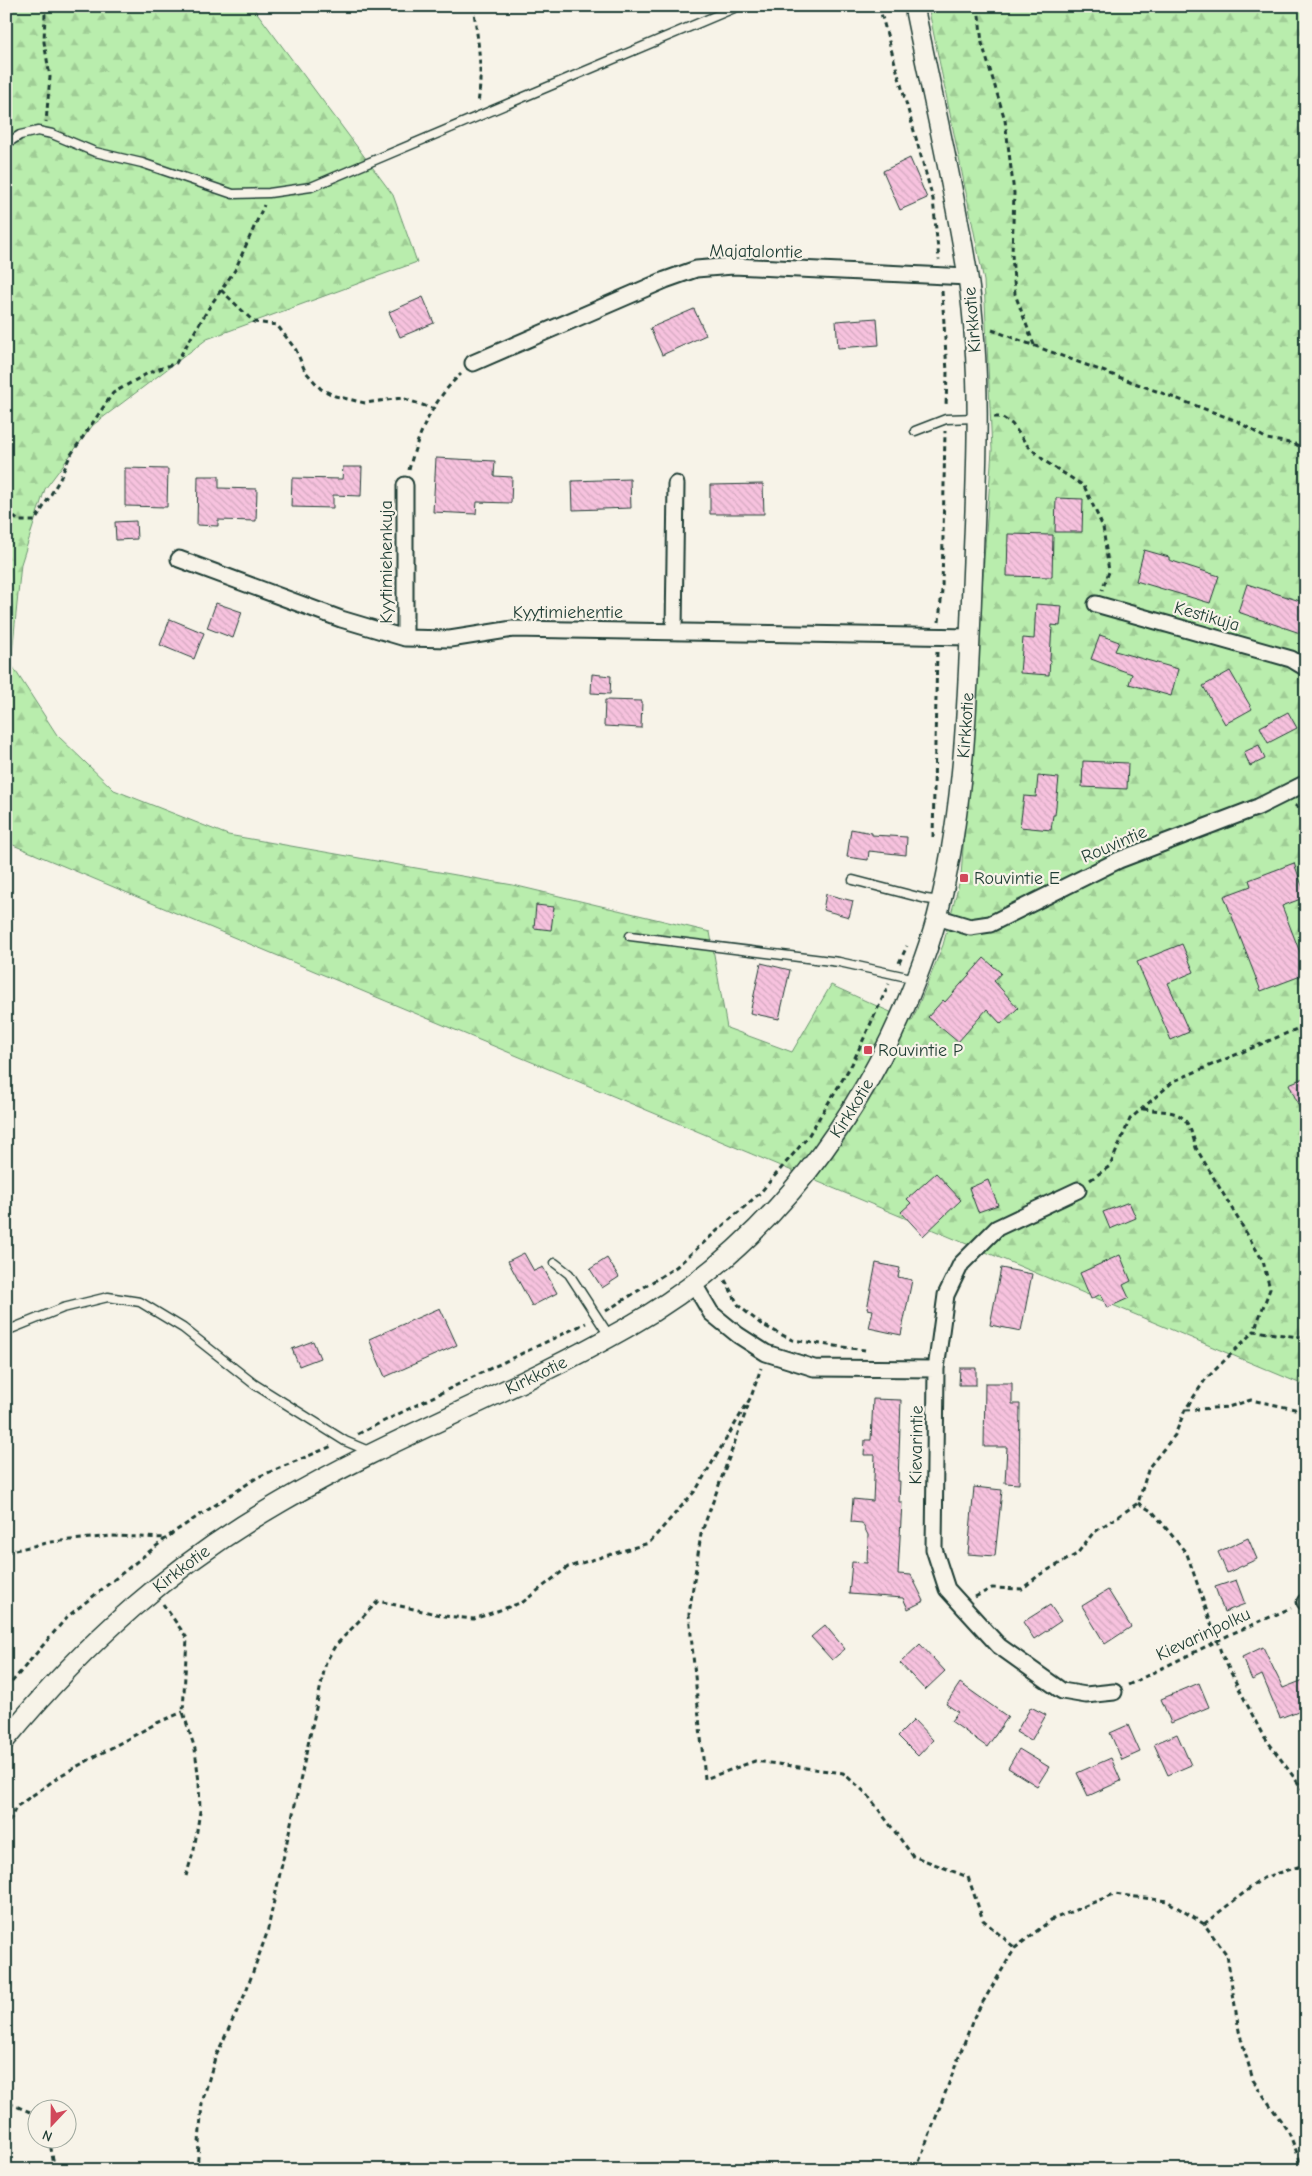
<svg xmlns="http://www.w3.org/2000/svg" width="1312" height="2176" font-family="'Comic Neue',sans-serif">
  <style>
    .forest { fill: url(#forest-firs); stroke: #6c9570 }
    .building { fill: url(#building-back-hatch); stroke: #1f3d34 }
    .lines { fill: none; stroke-linecap: round; stroke-linejoin: round }
    .service-casing { stroke: #1f3d34; stroke-width: 11 }
    .minor-casing { stroke: #1f3d34; stroke-width: 19 }
    .tertiary-casing { stroke: #1f3d34; stroke-width: 22 }
    .path { stroke: #1f3d34; stroke-width: 3; stroke-dasharray: 5 4; stroke-linecap: butt }
    .service { stroke: #f7f3e8; stroke-width: 8 }
    .minor { stroke: #f7f3e8; stroke-width: 15 }
    .tertiary { stroke: #f7f3e8; stroke-width: 19 }
    .poi-dot { fill: #d1495b; stroke: #f7f3e8; stroke-width: 2 }
    .labels { text-anchor: middle; stroke-width: 4.5; stroke-linejoin: round; paint-order: stroke }
    .street-label { font-size: 18px; fill: #1f3d34; stroke: #f7f3e8 }
    .poi-label { font-size: 18px; fill: #1f3d34; stroke: #f7f3e8; text-anchor: start }
  </style>
  <defs>
    <pattern id="forest-firs" width="22" height="20" patternUnits="userSpaceOnUse" patternTransform="scale(1.25)"><rect width="22" height="20" fill="#b9edad"/><path d="M5 1l3.5 6h-7zM16 11l3.5 6h-7z" fill="#9fcc95"/></pattern>
    <pattern id="building-back-hatch" width="6" height="6" patternUnits="userSpaceOnUse" patternTransform="scale(1.25)"><rect width="6" height="6" fill="#f7c2de"/><path d="M-1 5l2 2M0 0l6 6M5-1l2 2" fill="none" stroke="#d3a8bf"/></pattern>
  </defs>
  <rect width="100%" height="100%" fill="#f7f3e8"/>
  <filter id="ink" filterUnits="userSpaceOnUse"><feTurbulence type="fractalNoise" baseFrequency=".02" numOctaves="2"/><feDisplacementMap in="SourceGraphic" scale="10" xChannelSelector="R" yChannelSelector="G"/><feConvolveMatrix kernelMatrix="1 2 1 2 8 2 1 2 1" color-interpolation-filters="sRGB"/></filter>
  <g filter="url(#ink)">
    <!-- forest -->
    <path class="forest" d="M 6,6 L 252,6 L 393,195 L 417,262 L 207,339 L 93,425 L 45,489 L 21,564 L 11,664 L 57,735 L 114,790 L 228,835 L 513,885 L 710,932 L 727,1028 L 792,1052 L 831,985 C 858,997 884,1010 912,1021 L 943,945 L 961,876 L 992,450 L 984,281 L 928,6 L 1306,6 L 1306,1386 L 6,842 Z"/>
    <!-- building -->
    <path class="building" d="M 910,158 L 927,198 L 900,210 L 883,171 Z
      M 423,297 L 434,323 L 400,337 L 389,312 Z
      M 694,309 L 706,335 L 662,355 L 650,328 Z
      M 877,318 L 879,345 L 838,348 L 836,321 Z
      M 436,458 L 495,461 L 494,476 L 512,477 L 511,503 L 477,502 L 476,514 L 433,512 Z
      M 343,467 L 362,467 L 361,496 L 333,495 L 333,508 L 291,507 L 292,478 L 342,479 Z
      M 125,468 L 168,469 L 167,507 L 125,506 Z
      M 198,476 L 219,476 L 219,488 L 257,489 L 256,521 L 218,520 L 218,526 L 197,525 Z
      M 630,479 L 631,508 L 573,510 L 572,481 Z
      M 763,484 L 764,514 L 710,514 L 710,485 Z
      M 1056,498 L 1083,499 L 1082,532 L 1055,532 Z
      M 136,521 L 137,539 L 116,540 L 115,522 Z
      M 1008,534 L 1053,535 L 1052,577 L 1007,576 Z
      M 1144,550 L 1169,557 L 1169,560 L 1219,576 L 1210,603 L 1136,581 Z
      M 1247,584 L 1306,603 L 1306,635 L 1238,612 Z
      M 216,603 L 242,612 L 233,638 L 207,628 Z
      M 1036,604 L 1062,606 L 1060,626 L 1052,625 L 1049,675 L 1020,673 L 1023,638 L 1034,639 Z
      M 170,619 L 204,633 L 194,659 L 160,645 Z
      M 1100,635 L 1119,642 L 1115,651 L 1178,669 L 1171,696 L 1129,684 L 1132,674 L 1091,659 Z
      M 1230,671 L 1252,709 L 1225,724 L 1203,686 Z
      M 592,674 L 611,676 L 610,694 L 591,693 Z
      M 605,700 L 642,701 L 641,728 L 604,726 Z
      M 1288,712 L 1297,728 L 1268,743 L 1260,727 Z
      M 1259,745 L 1265,759 L 1250,766 L 1244,752 Z
      M 1083,761 L 1128,763 L 1127,789 L 1082,787 Z
      M 1038,776 L 1059,778 L 1055,815 L 1053,815 L 1051,830 L 1020,827 L 1024,796 L 1036,797 Z
      M 851,829 L 872,833 L 872,835 L 907,837 L 906,855 L 869,851 L 868,860 L 847,857 Z
      M 1294,863 L 1306,897 L 1282,906 L 1306,968 L 1306,974 L 1261,991 L 1224,896 L 1251,886 L 1249,880 Z
      M 826,894 L 853,901 L 849,917 L 823,910 Z
      M 536,905 L 554,907 L 551,930 L 534,928 Z
      M 1182,944 L 1194,972 L 1168,983 L 1189,1032 L 1171,1040 L 1137,962 Z
      M 984,958 L 1001,973 L 994,981 L 1018,1008 L 1001,1024 L 987,1009 L 958,1042 L 928,1017 L 943,1000 L 945,1002 Z
      M 761,963 L 790,970 L 779,1019 L 750,1013 Z
      M 1306,1077 L 1306,1122 L 1289,1084 Z
      M 936,1173 L 961,1200 L 923,1236 L 901,1212 L 911,1203 L 907,1199 Z
      M 988,1180 L 998,1205 L 978,1212 L 969,1188 Z
      M 1129,1202 L 1136,1218 L 1110,1229 L 1103,1212 Z
      M 524,1253 L 534,1271 L 543,1267 L 557,1293 L 532,1306 L 508,1261 Z
      M 1120,1255 L 1131,1281 L 1123,1285 L 1129,1298 L 1107,1308 L 1101,1294 L 1091,1299 L 1080,1273 Z
      M 607,1258 L 619,1277 L 602,1288 L 590,1269 Z
      M 876,1263 L 900,1268 L 898,1277 L 912,1280 L 901,1335 L 869,1328 L 873,1310 L 867,1309 Z
      M 1001,1268 L 1032,1274 L 1021,1331 L 990,1325 Z
      M 440,1308 L 457,1345 L 385,1377 L 369,1339 Z
      M 313,1341 L 320,1358 L 299,1366 L 292,1349 Z
      M 960,1368 L 976,1368 L 976,1385 L 959,1385 Z
      M 985,1383 L 1012,1383 L 1012,1404 L 1020,1404 L 1019,1484 L 1005,1483 L 1007,1447 L 984,1447 Z
      M 873,1399 L 901,1400 L 898,1481 L 900,1481 L 899,1502 L 902,1502 L 898,1574 L 911,1575 L 924,1601 L 908,1609 L 903,1598 L 849,1594 L 852,1562 L 867,1563 L 868,1535 L 862,1523 L 851,1522 L 853,1499 L 873,1501 L 875,1455 L 864,1455 L 865,1440 L 871,1440 Z
      M 974,1487 L 1002,1490 L 995,1556 L 968,1554 Z
      M 1248,1538 L 1257,1559 L 1227,1573 L 1218,1552 Z
      M 1236,1580 L 1245,1604 L 1224,1612 L 1215,1587 Z
      M 1108,1590 L 1131,1627 L 1105,1644 L 1082,1606 Z
      M 1050,1605 L 1061,1621 L 1034,1639 L 1023,1622 Z
      M 825,1625 L 845,1649 L 832,1660 L 811,1637 Z
      M 920,1644 L 945,1671 L 925,1690 L 900,1663 Z
      M 1263,1647 L 1283,1688 L 1306,1679 L 1306,1708 L 1280,1718 L 1262,1675 L 1252,1680 L 1242,1657 Z
      M 960,1683 L 1008,1717 L 987,1747 L 951,1721 L 958,1712 L 946,1704 Z
      M 1199,1683 L 1209,1707 L 1171,1723 L 1161,1699 Z
      M 1031,1707 L 1046,1715 L 1031,1741 L 1016,1732 Z
      M 914,1720 L 933,1740 L 918,1756 L 898,1736 Z
      M 1128,1725 L 1140,1752 L 1122,1760 L 1110,1733 Z
      M 1177,1734 L 1191,1765 L 1168,1775 L 1154,1744 Z
      M 1019,1749 L 1049,1767 L 1037,1786 L 1008,1768 Z
      M 1111,1758 L 1121,1781 L 1088,1796 L 1077,1773 Z"/>
    <g class="lines">
      <!-- service casing -->
      <g class="service-casing">
        <path id="service" d="M 6,144 L 20,135 L 38,131 L 52,134 L 95,152 L 142,163 L 233,194 L 269,193 L 311,187 L 739,6
          M 915,431 L 946,419 L 977,418
          M 853,880 L 926,899 L 941,901
          M 630,936 L 839,962 L 916,979
          M 555,1263 L 569,1274 L 610,1337
          M 6,1331 L 63,1308 L 108,1297 L 140,1302 L 183,1328 L 254,1384 L 345,1441 L 371,1452"/>
      </g>
      <!-- minor casing -->
      <g class="minor-casing">
        <path id="minor" d="M 473,363 L 665,280 L 696,269 L 733,266 L 968,277
          M 179,559 L 341,619 L 405,638 L 450,639 L 513,629 L 970,637
          M 1096,604 L 1291,659 L 1306,668
          M 674,631 L 676,484
          M 405,638 L 405,485
          M 937,917 L 970,927 L 990,924 L 1119,860 L 1258,807 L 1306,783
          M 1078,1190 L 997,1228 L 961,1264 L 946,1295 L 936,1369 L 934,1549 L 947,1589 L 999,1646 L 1062,1691 L 1086,1695 L 1114,1692
          M 694,1284 L 711,1313 L 738,1335 L 766,1353 L 814,1368 L 936,1369
          M 1305,1602 L 1306,1602"/>
      </g>
      <!-- tertiary casing -->
      <g class="tertiary-casing">
        <g id="tertiary">
          <path id="s1" d="M 6,1739 C 86,1642 172,1565 281,1502 C 392,1437 514,1392 626,1328 C 754,1256 846,1142 904,1009 C 918,975 932,940 940,905 C 965,801 968,692 972,586 C 976,483 983,380 968,277 C 954,186 932,96 914,6"/>
        </g>
      </g>
      <!-- path -->
      <path class="path" d="M 40,6 L 45,14 L 44,42 L 50,77 L 46,122
        M 473,6 C 478,38 483,71 478,103
        M 879,6 L 933,199 L 939,260
        M 978,6 L 982,43 L 1005,120 L 1014,193 L 1012,254 L 1015,294 L 1034,345
        M 221,290 L 254,322 L 277,325 L 296,350 L 305,371 L 321,389 L 335,396 L 365,403 L 402,398 L 434,409
        M 942,291 L 947,372 L 946,407
        M 992,330 L 1237,421 L 1267,439 L 1295,444 L 1306,450
        M 994,417 L 1001,417 L 1012,424 L 1027,445 L 1046,462 L 1084,486 L 1103,527 L 1109,572 L 1102,590
        M 409,470 C 417,436 434,398 461,374
        M 6,511 L 19,521 L 35,521 L 60,479 L 70,456 L 113,393 L 148,373 L 176,363 L 210,306 L 235,270 L 264,205
        M 939,622 L 942,590 L 945,431
        M 1295,805 L 1306,814
        M 933,837 L 937,651
        M 899,963 L 907,946
        M 1143,1109 C 1179,1113 1187,1110 1196,1148 L 1263,1261 L 1270,1289 L 1254,1331
        M 1090,1180 L 1110,1166 L 1130,1119 L 1174,1081 L 1306,1025
        M 725,1280 L 739,1306 L 761,1324 L 792,1340 L 865,1350
        M 606,1311 L 676,1267 L 760,1193 L 807,1138 L 852,1064 L 889,984
        M 748,1406 L 701,1534 L 689,1614 L 705,1779 L 755,1761 L 843,1773 L 867,1794 L 913,1856 L 968,1877 L 983,1920 L 1015,1948
        M 1185,1410 L 1228,1407 L 1251,1400 L 1295,1409 L 1306,1404
        M 358,1434 L 485,1371 L 586,1323
        M 1138,1503 L 1153,1512 L 1187,1554 L 1222,1655 L 1261,1732 L 1306,1794
        M 6,1552 L 51,1542 L 112,1536 L 166,1538
        M 975,1597 L 992,1588 L 1022,1589 L 1039,1575 L 1077,1554 L 1093,1533 L 1138,1503 L 1149,1467 L 1175,1435 L 1185,1410 L 1205,1380 L 1254,1331 L 1306,1338
        M 163,1604 L 187,1638 L 183,1712 L 195,1749 L 199,1782 L 200,1811 L 194,1850 L 186,1876
        M 1128,1685 L 1231,1634 L 1291,1608
        M 6,1689 L 67,1617 L 174,1532 L 258,1477 L 332,1446
        M 6,1830 L 16,1807 L 63,1774 L 157,1723 L 183,1712
        M 1204,1924 L 1263,1878 L 1298,1867 L 1306,1860
        M 6,2094 L 11,2104 L 30,2112 L 38,2118
        M 49,2138 L 55,2170
        M 197,2170 L 202,2103 L 215,2058 L 245,1994 L 267,1933 L 326,1662 L 335,1646 L 378,1601 L 445,1616 L 474,1619 L 523,1602 L 568,1567 L 649,1543 L 696,1490 L 751,1397 L 761,1368
        M 916,2170 L 974,2017 L 1015,1948 L 1051,1920 L 1114,1894 L 1167,1901 L 1204,1924 L 1227,1955 L 1239,2031 L 1253,2080 L 1289,2133 L 1304,2170"/>
      <!-- service -->
      <use href="#service" class="service"/>
      <!-- minor -->
      <use href="#minor" class="minor"/>
      <!-- tertiary -->
      <use href="#tertiary" class="tertiary"/>
    </g>
  </g>
  <!-- markers -->
  <g class="poi-dot">
    <rect x="959" y="873" width="10" height="10" rx="2.5"/>
    <rect x="863" y="1045" width="10" height="10" rx="2.5"/>
  </g>
  <g class="labels">
    <!-- street labels -->
    <g class="street-label">
      <text transform="translate(756 251) rotate(1)" y="6">Majatalontie</text>
      <text transform="translate(972 320) rotate(-95)" y="6">Kirkkotie</text>
      <text transform="translate(386 562) rotate(-90)" y="6">Kyytimiehenkuja</text>
      <text x="568" y="618">Kyytimiehentie</text>
      <text transform="translate(1207 616) rotate(16)" y="6">Kestikuja</text>
      <text dy="6" stroke="none"><textPath href="#s1" startOffset="1474">Kirkkotie</textPath></text>
      <text transform="translate(1114 844) rotate(-23)" y="6">Rouvintie</text>
      <text dy="6" stroke="none"><textPath href="#s1" startOffset="1070">Kirkkotie</textPath></text>
      <text dy="6" stroke="none"><textPath href="#s1" startOffset="650">Kirkkotie</textPath></text>
      <text transform="translate(916 1445) rotate(-89)" y="6">Kievarintie</text>
      <text dy="6" stroke="none"><textPath href="#s1" startOffset="245">Kirkkotie</textPath></text>
      <text transform="translate(1203 1634) rotate(-25)" y="6">Kievarinpolku</text>
    </g>
    <!-- poi labels -->
    <g class="poi-label">
      <text x="974" y="884">Rouvintie E</text>
      <text x="878" y="1056">Rouvintie P</text>
    </g>
  </g>
  <!-- margin -->
  <rect width="1312" height="2176" fill="none" stroke="#f7f3e8" stroke-width="25"/>
  <rect x="12" y="12" width="1287" height="2151" fill="none" stroke="#1f3d34" stroke-width="2" filter="url(#ink)"/>
  <!-- north arrow -->
  <g transform="translate(52 2124) rotate(202)"><circle r="24" fill="#f7f3e8" stroke="#a1aaa0"/>
  <path d="M0-4L9 19L0 12L-9 19Z" fill="#d1495b"/>
  <text y="-8" font-size="14" font-weight="bold" text-anchor="middle" fill="#1f3d34">N</text>
  </g>
</svg>
